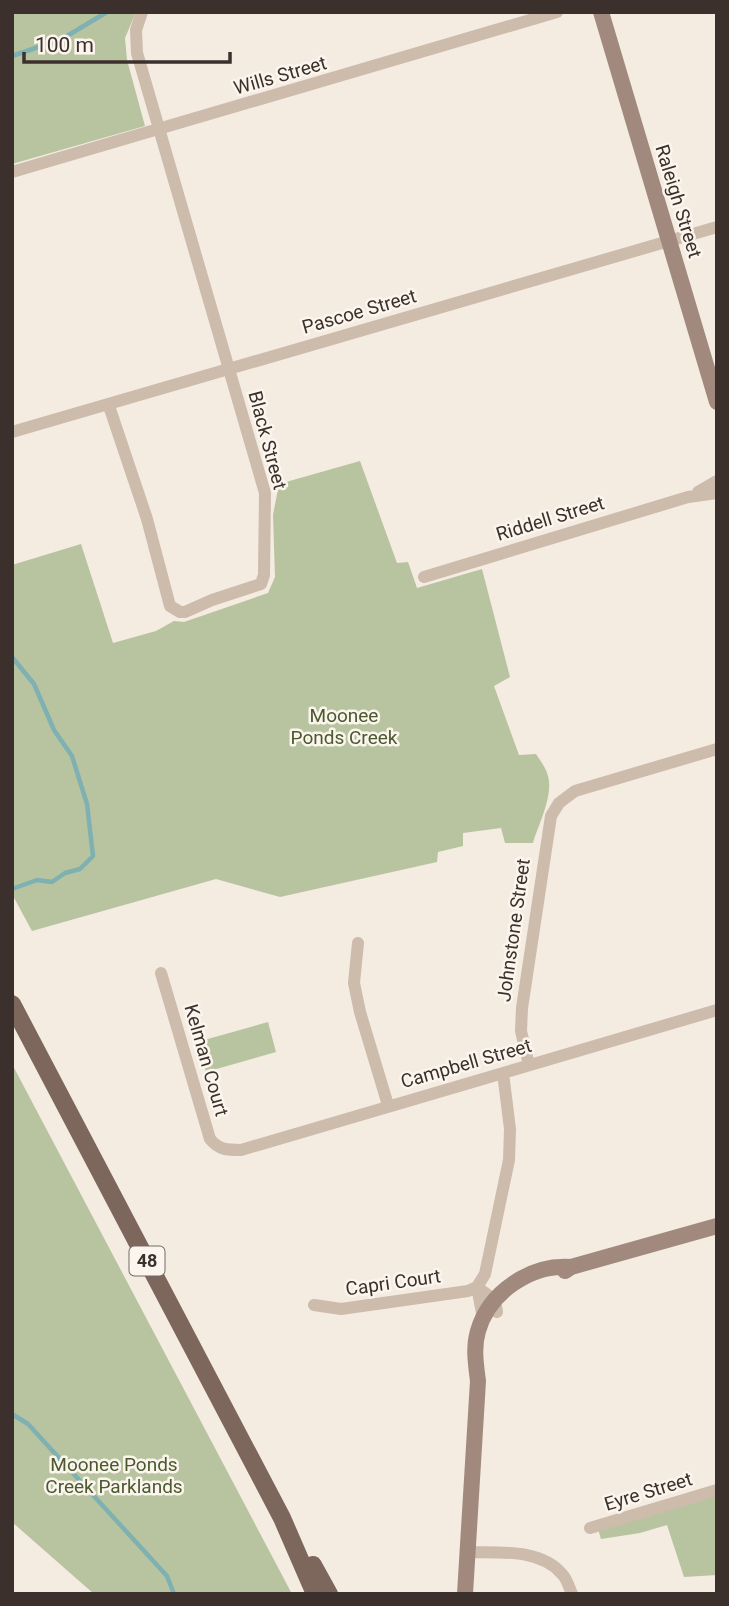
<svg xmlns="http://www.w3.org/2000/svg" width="729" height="1606" font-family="Roboto,sans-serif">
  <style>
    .green { fill: #b8c4a0 }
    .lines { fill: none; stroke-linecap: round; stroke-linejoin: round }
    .stream { stroke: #7fb0b2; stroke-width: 4.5 }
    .street { stroke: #cdbbac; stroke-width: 12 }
    .secondary { stroke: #a18a7d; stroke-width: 16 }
    .primary { stroke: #7d675c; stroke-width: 18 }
    .labels { text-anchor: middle; stroke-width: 5; stroke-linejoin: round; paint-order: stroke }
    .shield { fill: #fbf5ee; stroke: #756b66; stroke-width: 2 }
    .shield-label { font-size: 18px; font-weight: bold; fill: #3b302b }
    .street-label { font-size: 19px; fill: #3b302b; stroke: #fbf5ee }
    .park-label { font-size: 19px; fill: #4a5a2e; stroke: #fbf5ee }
  </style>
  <rect width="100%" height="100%" fill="#f4ebe1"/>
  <!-- green -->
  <path class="green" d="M 12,12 L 136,12 L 125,38 L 127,60 L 145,126 L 12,164 Z
    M 360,461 L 397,563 L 408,562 L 417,588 L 482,569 L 510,677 L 494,686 L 519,755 L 536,754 C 540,760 545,767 547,773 C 555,793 539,823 533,843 L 505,843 L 501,828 L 463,833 L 463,846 L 438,852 L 437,862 L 280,897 L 216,879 L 32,931 L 12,894 L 12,565 L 81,544 L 113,643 L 156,631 L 174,621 L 184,622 L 268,593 L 275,577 L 273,515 L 279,484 Z
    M 268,1022 L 276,1052 L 206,1072 L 197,1042 Z
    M 12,1064 L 292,1594 L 94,1594 L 12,1522 Z
    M 717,1495 L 717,1575 L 684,1577 L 667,1525 L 640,1533 L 601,1539 L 598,1529 Z"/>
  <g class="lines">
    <!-- stream -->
    <path class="stream" d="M 12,56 L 62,39 L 107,12
      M 12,657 L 34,684 L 54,730 L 72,756 L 87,804 L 93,856 L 80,869 L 65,873 L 52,882 L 37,880 L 12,889
      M 12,1414 L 28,1424 L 167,1576 L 174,1594"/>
    <!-- street -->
    <path class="street" d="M 12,172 L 557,12
      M 109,406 L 147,519 L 170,606 L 180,612 L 185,612 L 212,600 L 261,584 L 264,575 L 265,493 L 137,53 L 136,30 L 142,12
      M 12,432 L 717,227
      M 698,492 L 717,481
      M 424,577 L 688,497 L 717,493
      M 358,943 L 354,983 L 360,1012 L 388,1105
      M 161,973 L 210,1139 C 219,1150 227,1150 241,1150 L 717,1010
      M 529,1065 L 521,1031 L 522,1008 L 551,816 L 559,803 L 575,791 L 717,749
      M 477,1287 L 495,1300 L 497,1312
      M 314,1305 L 341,1309 L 468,1291 L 477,1287
      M 483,1318 L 477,1287 L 485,1274 L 509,1160 L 510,1129 L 503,1073
      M 590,1528 L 717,1490
      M 467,1552 C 498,1553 540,1548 562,1574 C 567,1579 569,1587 572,1594"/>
    <!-- secondary -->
    <path class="secondary" d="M 601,12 L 717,402
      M 565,1271 L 571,1267 L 717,1226
      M 465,1594 L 478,1381 C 476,1365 473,1348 478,1331 C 489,1292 531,1264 571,1267"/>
    <!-- primary -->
    <path class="primary" d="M 12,1004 L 282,1518 L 315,1594
      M 313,1565 L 329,1594"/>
  </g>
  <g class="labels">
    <!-- shield labels -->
    <rect class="shield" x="129.5" y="1246.5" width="35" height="29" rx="5"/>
    <g class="shield-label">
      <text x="147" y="1267">48</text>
    </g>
    <!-- street labels -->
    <g class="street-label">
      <text transform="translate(280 75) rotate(-16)" y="7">Wills Street</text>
      <text transform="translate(679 201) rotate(73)" y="7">Raleigh Street</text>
      <text transform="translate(359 311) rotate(-16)" y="7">Pascoe Street</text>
      <text transform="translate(268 440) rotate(75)" y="7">Black Street</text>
      <text transform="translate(550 518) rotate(-17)" y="7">Riddell Street</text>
      <text transform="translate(513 930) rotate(-82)" y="7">Johnstone Street</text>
      <text transform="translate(207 1060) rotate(74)" y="7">Kelman Court</text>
      <text transform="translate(466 1063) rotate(-16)" y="7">Campbell Street</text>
      <text transform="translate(393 1282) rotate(-8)" y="7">Capri Court</text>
      <text transform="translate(648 1491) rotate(-17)" y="7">Eyre Street</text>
    </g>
    <!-- park labels -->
    <g class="park-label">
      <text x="344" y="722">Moonee<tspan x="344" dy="22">Ponds Creek</tspan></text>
      <text x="114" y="1471">Moonee Ponds<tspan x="114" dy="22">Creek Parklands</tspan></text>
    </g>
  </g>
  <!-- border -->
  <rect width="729" height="1606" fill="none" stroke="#3b302b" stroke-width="28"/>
  <!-- scale -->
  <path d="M24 52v10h206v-10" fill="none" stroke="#3b302b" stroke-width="3.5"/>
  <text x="35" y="52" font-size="21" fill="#3b302b" stroke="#fbf5ee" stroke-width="5" paint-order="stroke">100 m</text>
</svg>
